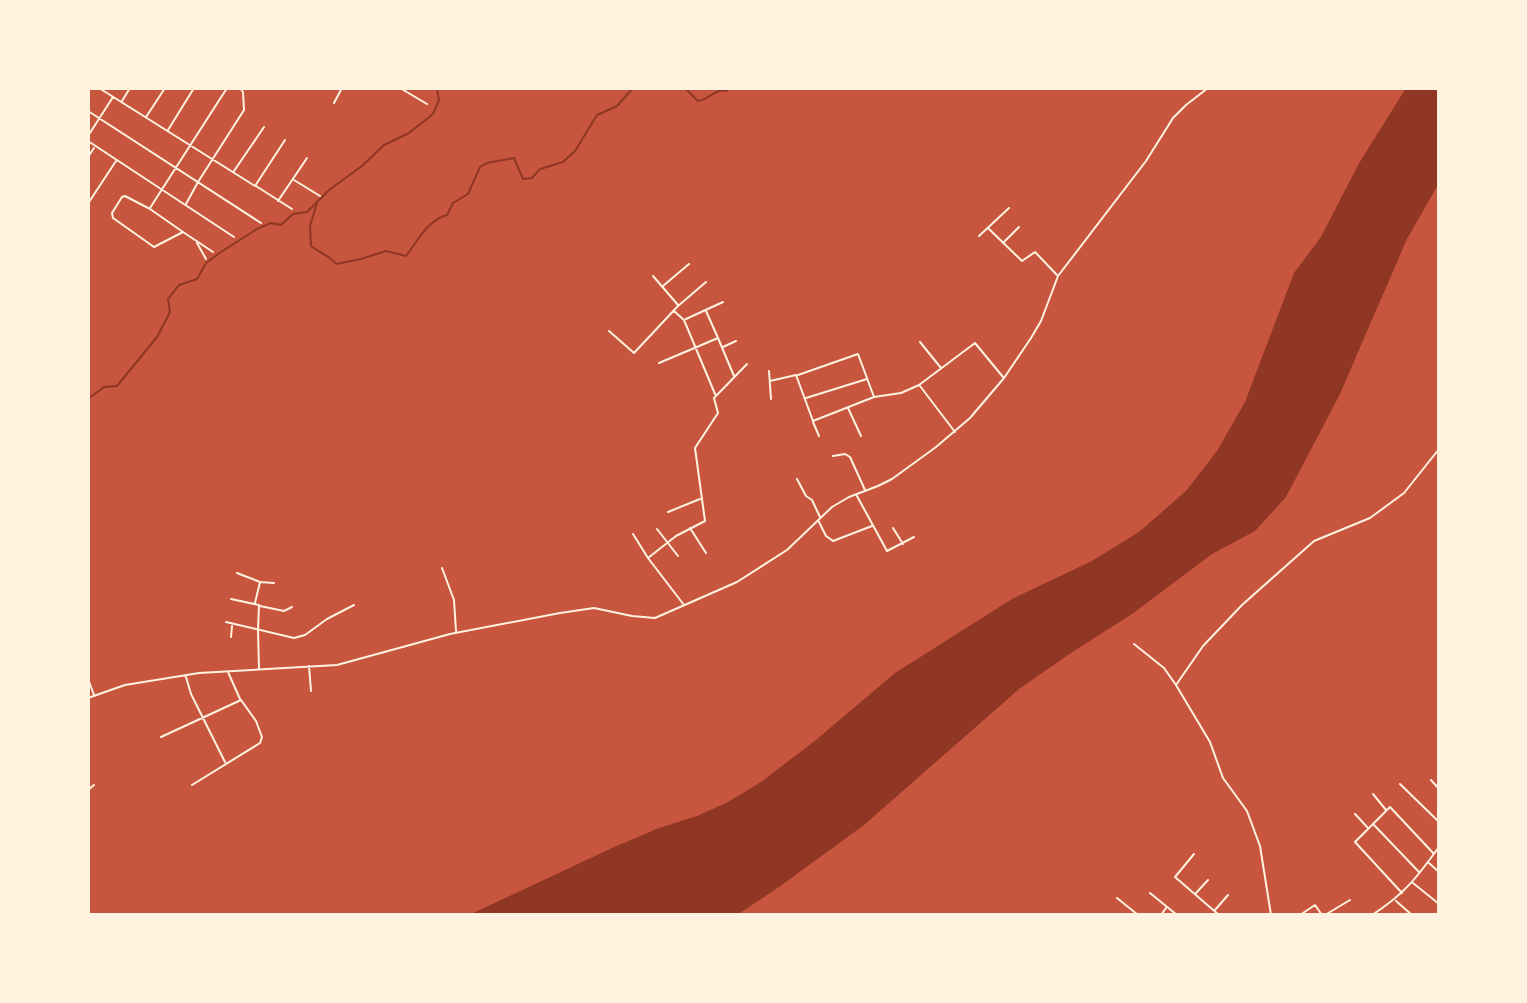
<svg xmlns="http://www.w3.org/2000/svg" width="1527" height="1003" font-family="'Titillium Web',sans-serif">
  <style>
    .water { fill: #8f3625 }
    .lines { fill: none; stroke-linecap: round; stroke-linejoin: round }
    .stream { stroke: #8f3625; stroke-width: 2 }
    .minor { stroke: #fff3e0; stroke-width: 2 }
  </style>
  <rect width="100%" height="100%" fill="#c8553d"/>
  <!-- water -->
  <path class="water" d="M 1406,88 L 1439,88 L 1439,183 L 1407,239 L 1339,396 L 1286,497 L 1255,531 L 1212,554 L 1132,614 L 1071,653 L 1019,689 L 864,825 L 779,887 L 737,915 L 469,915 L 612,848 L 659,828 L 697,816 L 728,802 L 761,782 L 816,740 L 895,673 L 1012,599 L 1092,561 L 1139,532 L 1186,491 L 1217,451 L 1245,402 L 1294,273 L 1321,237 L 1358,165 Z"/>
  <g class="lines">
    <!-- stream -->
    <path class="stream" d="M 663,88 L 669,88
      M 685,88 L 698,101 C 709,100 715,88 726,91 L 730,88
      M 317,203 L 310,226 L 311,246 C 320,253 330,256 336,264 L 361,259 L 386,251 L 406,256 C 418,240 428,220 447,215 L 453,203 L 468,194 L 480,167 L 487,163 L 514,158 L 523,179 L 532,178 L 540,169 L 563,162 L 575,151 L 597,115 L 617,106 L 633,88
      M 88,399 L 104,387 L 117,386 L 157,337 L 170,312 L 168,299 L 179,285 L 197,279 L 206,263 L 221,252 L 257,229 L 271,223 L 281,225 L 293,214 L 307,212 L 329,190 L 362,166 L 384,145 L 409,133 L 433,114 L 439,100 L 437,88"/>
    <!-- minor -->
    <path class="minor" d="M 99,88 L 255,186 L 285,140
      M 146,88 L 148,89
      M 400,88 L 427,104
      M 122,101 L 130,88
      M 334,103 L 342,88
      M 88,111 L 261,223
      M 146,117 L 165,88
      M 168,130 L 194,88
      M 88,136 L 113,97
      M 88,141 L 234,237
      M 88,157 L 94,148
      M 234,171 L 264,127
      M 294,180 L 320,196
      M 256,186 L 292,209
      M 278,201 L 307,158
      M 89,202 L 116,161
      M 186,204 L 198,182 L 244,110 L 243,92 L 240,88
      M 150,208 L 227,88
      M 988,228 L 1022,261 L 1035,252 L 1057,275
      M 183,232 L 150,209 L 125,196 L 122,197 L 112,213 L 113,218 L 154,247 L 183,232 L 213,252
      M 979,236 L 1009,208
      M 197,243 L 206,259
      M 1003,243 L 1019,227
      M 653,276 L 678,305
      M 663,286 L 689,264
      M 674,311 L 684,320 L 715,394
      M 706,311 L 718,338
      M 686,319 L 723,302
      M 609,331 L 634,353 L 678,306 L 706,282
      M 920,342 L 941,368
      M 723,347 L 736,341
      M 659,363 L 718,338 L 734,376
      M 769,371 L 771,399
      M 798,375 L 858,354 L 874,397
      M 770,381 L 796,375 L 813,421 L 874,397 L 901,393 L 919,385 L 975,343 L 1003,377
      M 920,386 L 955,432
      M 806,398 L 867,379
      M 848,408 L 861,436
      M 813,422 L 819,436
      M 833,456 L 845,454 L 850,457 L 865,490
      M 797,479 L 806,496 L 812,500 L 820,517
      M 857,496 L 887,551 L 914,537
      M 668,512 L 700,499
      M 819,522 L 826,536 L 833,541 L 872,526
      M 690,528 L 706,553
      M 893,528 L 903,544
      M 657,529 L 678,556
      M 633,534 L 648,558 L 684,605
      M 648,558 L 676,536 L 705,521 L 695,448 L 718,413 L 714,398 L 747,364
      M 442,568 L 454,600 L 456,631
      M 237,573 L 260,582 L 274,583
      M 231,599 L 259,605 L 258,630 L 259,668
      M 255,603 L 260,582
      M 260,606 L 284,611 L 292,607
      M 226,622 L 294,638 L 305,635 L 327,619 L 354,605
      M 231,637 L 232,626
      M 1134,644 L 1164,668 L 1176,685 L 1210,742 L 1223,778 L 1247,811 L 1260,846 L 1271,915
      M 309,666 L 311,691
      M 228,672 L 240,699
      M 186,677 L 191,694 L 225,762
      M 88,679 L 94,695
      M 1176,685 L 1203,646 L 1242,605 L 1314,541 L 1370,518 L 1404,493 L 1439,449
      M 88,698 L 125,685 L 199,673 L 337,665 L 450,634 L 560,613 L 594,608 L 632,616 L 655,618 L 737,582 L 787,550 L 832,507 L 849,497 L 878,486 L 892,479 L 936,447 L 970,418 L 1004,378 L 1031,338 L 1041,321 L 1058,276 L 1146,161 L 1173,118 L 1186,105 L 1208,88
      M 161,737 L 241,700 L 256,721 L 262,737 L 260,743 L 192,785
      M 1431,780 L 1439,789
      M 1400,784 L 1439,822
      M 88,790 L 94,785
      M 1373,794 L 1386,810
      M 1355,814 L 1368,828
      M 1374,825 L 1419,872
      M 1194,854 L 1175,877 L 1219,915
      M 1429,863 L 1439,872
      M 1413,883 L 1439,904
      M 1150,893 L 1177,915
      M 1196,893 L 1208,880
      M 1402,893 L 1355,842 L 1390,807 L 1434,854
      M 1117,898 L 1138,915
      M 1396,901 L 1412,915
      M 1215,910 L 1228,895
      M 1161,915 L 1166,908
      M 1300,915 L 1315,905 L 1322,915
      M 1325,915 L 1350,900
      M 1372,915 C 1405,894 1417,877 1439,847"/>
  </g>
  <!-- border -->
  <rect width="1527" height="1003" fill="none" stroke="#fff3e0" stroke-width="180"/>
</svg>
